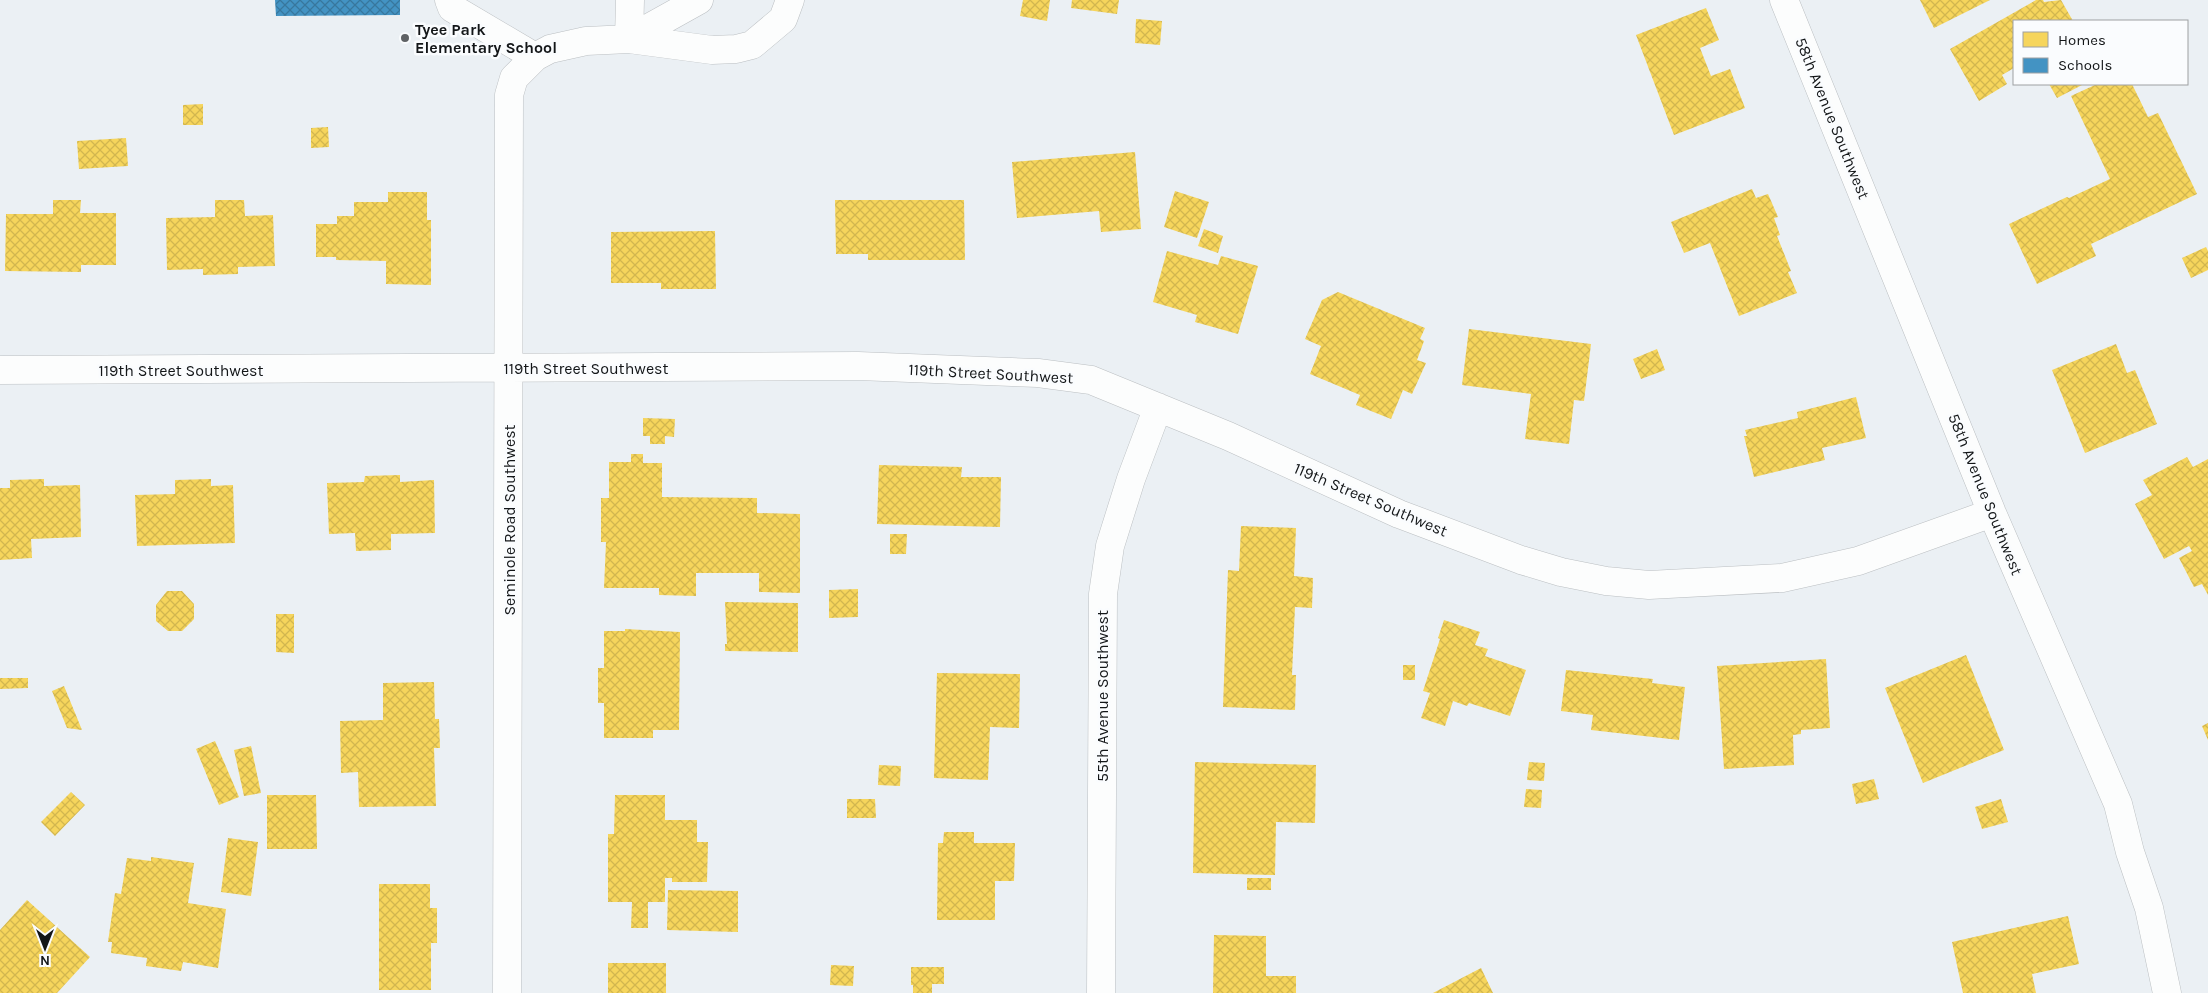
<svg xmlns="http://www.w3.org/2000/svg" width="2208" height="993" font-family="Karla,sans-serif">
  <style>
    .homes { fill: url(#homes-cross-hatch) }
    .schools { fill: url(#schools-cross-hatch) }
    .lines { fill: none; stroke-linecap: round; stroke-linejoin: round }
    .minor-casing { stroke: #bbbfc2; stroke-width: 29 }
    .minor { stroke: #fcfdfd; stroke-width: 28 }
    .poi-dot { fill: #5f6265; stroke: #fafcfe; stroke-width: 2 }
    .labels { text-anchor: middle; stroke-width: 5; stroke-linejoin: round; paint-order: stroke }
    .poi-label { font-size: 16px; font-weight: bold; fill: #131618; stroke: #fafcfe; text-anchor: start }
    .street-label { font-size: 16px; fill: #131618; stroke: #fafcfe }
  </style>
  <defs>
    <pattern id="homes-cross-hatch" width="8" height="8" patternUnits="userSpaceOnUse" patternTransform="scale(1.25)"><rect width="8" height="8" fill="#f6d55c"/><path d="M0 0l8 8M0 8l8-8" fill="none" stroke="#d2b64f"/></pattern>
    <pattern id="schools-cross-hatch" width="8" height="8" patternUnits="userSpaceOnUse" patternTransform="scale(1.25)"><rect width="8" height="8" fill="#4393c3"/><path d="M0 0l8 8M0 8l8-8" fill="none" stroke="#37779d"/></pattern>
  </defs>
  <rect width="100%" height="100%" fill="#ebf0f4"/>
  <!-- homes -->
  <path class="homes" d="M 1023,0 L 1050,0 L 1047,21 L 1020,16 Z
    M 1072,0 L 1119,0 L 1117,14 L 1071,8 Z
    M 1920,0 L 1990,0 L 1934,28 Z
    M 2036,0 L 2043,0 L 2044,2 L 2061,0 L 2073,21 L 2014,21 L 2014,68 L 2002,75 L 2007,84 L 1979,101 L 1950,49 Z
    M 1706,8 L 1719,40 L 1700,48 L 1711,76 L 1730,69 L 1745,108 L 1674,135 L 1636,35 Z
    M 1136,19 L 1162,21 L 1160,45 L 1135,43 Z
    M 2049,84 L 2084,84 L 2057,98 Z
    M 2097,84 L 2132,84 L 2148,117 L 2158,113 L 2197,194 L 2091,244 L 2096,256 L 2037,284 L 2009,224 L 2067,197 L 2069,198 L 2110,179 L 2071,96 Z
    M 203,104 L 203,125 L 183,125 L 183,105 Z
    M 328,127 L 329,147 L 311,148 L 311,128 Z
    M 126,138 L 128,166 L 79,169 L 77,141 Z
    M 1135,152 L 1141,229 L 1101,232 L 1099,211 L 1017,218 L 1012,162 Z
    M 1752,189 L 1756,198 L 1768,194 L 1778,217 L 1774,218 L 1780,235 L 1777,236 L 1791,271 L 1788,272 L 1797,293 L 1739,316 L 1710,243 L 1684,253 L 1671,222 Z
    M 1175,191 L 1209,202 L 1197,238 L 1164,227 Z
    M 388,192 L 427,192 L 427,220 L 431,220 L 431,285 L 386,284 L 386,261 L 336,260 L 336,257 L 316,257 L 316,224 L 337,224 L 337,216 L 354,216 L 354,202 L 388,202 Z
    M 53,200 L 81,200 L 80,213 L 116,213 L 116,265 L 81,265 L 81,272 L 5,271 L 6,214 L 53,214 Z
    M 215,200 L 244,200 L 245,216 L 273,215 L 275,266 L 238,267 L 238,274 L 203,275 L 203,269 L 167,270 L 166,218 L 215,217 Z
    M 835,200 L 964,200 L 965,260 L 868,260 L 868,254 L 836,254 Z
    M 1204,229 L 1223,236 L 1218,253 L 1198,246 Z
    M 715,231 L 716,289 L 661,289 L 661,283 L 611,283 L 611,232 Z
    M 2206,247 L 2208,251 L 2208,270 L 2191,278 L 2182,258 Z
    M 1167,251 L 1218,265 L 1221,256 L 1258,266 L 1238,334 L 1195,322 L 1197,315 L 1153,302 Z
    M 1338,292 L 1425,328 L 1420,339 L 1424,341 L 1417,360 L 1426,363 L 1412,394 L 1403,390 L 1391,419 L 1356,405 L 1360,395 L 1310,374 L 1321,346 L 1305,339 L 1322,300 Z
    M 1469,329 L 1591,344 L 1584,401 L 1574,400 L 1569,444 L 1525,439 L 1531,394 L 1462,385 Z
    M 2116,344 L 2127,373 L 2135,370 L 2157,424 L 2085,453 L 2052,370 Z
    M 1657,349 L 1665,370 L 1641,379 L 1633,359 Z
    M 1856,397 L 1866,438 L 1822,448 L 1825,460 L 1754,477 L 1744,436 L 1747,436 L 1745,430 L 1798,418 L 1797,412 Z
    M 643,418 L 675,419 L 674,437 L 665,436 L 665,444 L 650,444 L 650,436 L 643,436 Z
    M 631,454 L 643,454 L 643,463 L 662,463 L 662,497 L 757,498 L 757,513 L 800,514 L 800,593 L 759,592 L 759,573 L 696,573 L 696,596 L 659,595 L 659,588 L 604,588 L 606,542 L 601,542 L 601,498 L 609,498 L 609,462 L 631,462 Z
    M 2187,457 L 2193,467 L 2208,459 L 2208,595 L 2202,584 L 2194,587 L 2179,558 L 2192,551 L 2189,546 L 2164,559 L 2135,504 L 2152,495 L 2143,480 Z
    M 879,465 L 962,467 L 961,477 L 1001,477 L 1000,527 L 877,524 Z
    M 400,475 L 400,482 L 434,480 L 435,533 L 391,534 L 391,550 L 356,551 L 355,533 L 329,534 L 327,483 L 364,482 L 365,476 Z
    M 44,479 L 44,486 L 80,485 L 81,537 L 31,539 L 32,558 L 0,560 L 0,488 L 10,488 L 10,480 Z
    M 211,479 L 211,486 L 233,485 L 235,543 L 137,546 L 135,495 L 175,494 L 175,480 Z
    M 1241,526 L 1296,528 L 1294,576 L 1313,578 L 1312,608 L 1295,607 L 1292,675 L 1296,675 L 1295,710 L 1223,707 L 1228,570 L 1239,571 Z
    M 890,534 L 907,534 L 906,554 L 890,554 Z
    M 858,589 L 858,617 L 829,618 L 829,590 Z
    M 167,591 L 182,591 L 194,604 L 194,619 L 182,631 L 168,631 L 156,621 L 156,605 Z
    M 725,602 L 798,603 L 798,652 L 725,651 L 725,644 L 727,644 Z
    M 276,614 L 294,614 L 294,653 L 276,652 Z
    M 1444,620 L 1480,632 L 1475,645 L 1488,649 L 1485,656 L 1526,670 L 1510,716 L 1469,703 L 1467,706 L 1453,701 L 1445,726 L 1421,718 L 1430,693 L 1423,691 L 1440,639 L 1438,638 Z
    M 625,629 L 680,632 L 679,730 L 653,730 L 653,738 L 604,738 L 604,703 L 598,703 L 598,668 L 604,668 L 604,631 L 625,631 Z
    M 1966,655 L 2004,750 L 1923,783 L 1885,688 Z
    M 1826,659 L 1830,728 L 1801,730 L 1801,734 L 1793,735 L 1794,765 L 1724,769 L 1717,666 Z
    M 1403,665 L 1415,665 L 1415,680 L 1403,680 Z
    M 1566,670 L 1653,679 L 1652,683 L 1685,687 L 1679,740 L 1591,730 L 1593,715 L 1561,711 Z
    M 937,673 L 1020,674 L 1019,728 L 990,727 L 988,780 L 934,778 Z
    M 0,678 L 28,678 L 28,688 L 0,689 Z
    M 434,682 L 435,719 L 439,719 L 440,748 L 434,748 L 436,806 L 359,807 L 358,772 L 341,773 L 340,721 L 383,720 L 383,683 Z
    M 64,686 L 82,730 L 67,728 L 52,691 Z
    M 2208,723 L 2208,740 L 2202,726 Z
    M 215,741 L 239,797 L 219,805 L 196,749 Z
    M 251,746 L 261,793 L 244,796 L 234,750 Z
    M 1195,762 L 1316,765 L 1315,823 L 1276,822 L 1275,875 L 1193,873 Z
    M 1529,762 L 1545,763 L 1544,781 L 1527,780 Z
    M 879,765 L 901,766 L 900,786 L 878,785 Z
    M 1874,779 L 1879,799 L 1856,804 L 1852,784 Z
    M 1526,789 L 1542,790 L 1541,808 L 1524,807 Z
    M 71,792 L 85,805 L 55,836 L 41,822 Z
    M 267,795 L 316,795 L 317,849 L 267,849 Z
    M 615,795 L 665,795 L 665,820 L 697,820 L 697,842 L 708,842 L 707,882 L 672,882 L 672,878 L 665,878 L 665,902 L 648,902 L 648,928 L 631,928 L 632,902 L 608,902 L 608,834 L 614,834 Z
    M 847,799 L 875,799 L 876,818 L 847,818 Z
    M 2001,799 L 2008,822 L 1982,829 L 1975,807 Z
    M 944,832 L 974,832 L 974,843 L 1015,843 L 1014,881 L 995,881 L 995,920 L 937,920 L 938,843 L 943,843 Z
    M 228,838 L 258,842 L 251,896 L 221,892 Z
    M 151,857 L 194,863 L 188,903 L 226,909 L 218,968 L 183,962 L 181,971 L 146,966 L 147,958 L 111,953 L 112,942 L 108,942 L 115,893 L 121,894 L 127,858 L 151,861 Z
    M 1247,878 L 1271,878 L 1271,890 L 1247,890 Z
    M 379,884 L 430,884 L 430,908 L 437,908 L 437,943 L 431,943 L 431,990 L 379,990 Z
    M 668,890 L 738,891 L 738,932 L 667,930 Z
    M 27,900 L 90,957 L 57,993 L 0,993 L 0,930 Z
    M 2068,916 L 2079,964 L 2032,974 L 2036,993 L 1963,993 L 1952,942 Z
    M 1214,935 L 1266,936 L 1266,976 L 1296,976 L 1296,993 L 1213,993 Z
    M 608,963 L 666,963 L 666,993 L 608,993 Z
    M 831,965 L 854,966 L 853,986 L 830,985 Z
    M 911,967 L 944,967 L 944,984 L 932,984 L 932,993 L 913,993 L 913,985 L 911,985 Z
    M 1481,968 L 1493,993 L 1433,993 Z"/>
  <!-- schools -->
  <path class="schools" d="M 275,0 L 400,0 L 400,15 L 276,16 Z"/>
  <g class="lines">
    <!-- minor casing -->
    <g class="minor-casing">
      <path id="minor" d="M 449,0 L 452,8 L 535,57
        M 1784,0 L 1992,513 L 2118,804 L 2130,852 L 2149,908 L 2167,993
        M 629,39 L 699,0
        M 629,39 L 630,0
        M 0,370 L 858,366 L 1038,373 L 1091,380 L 1228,436 L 1399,514 L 1521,560 L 1561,572 L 1606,581 L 1649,585 L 1782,578 L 1858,561 L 1992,513
        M 507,993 L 509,95 L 514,78 L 535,57 L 550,49 L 586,41 L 629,39 L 712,50 L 736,49 L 752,45 L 783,19 L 790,0
        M 1101,993 L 1103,594 L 1110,546 L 1131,479 L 1158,407"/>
    </g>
    <!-- minor -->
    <use href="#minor" class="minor"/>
  </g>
  <!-- markers -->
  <circle class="poi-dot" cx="405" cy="38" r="5"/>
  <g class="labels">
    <!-- poi labels -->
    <g class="poi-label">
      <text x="415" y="35">Tyee Park<tspan x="415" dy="18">Elementary School</tspan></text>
    </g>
    <!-- street labels -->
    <g class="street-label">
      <text transform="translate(1833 118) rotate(68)" y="6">58th Avenue Southwest</text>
      <text x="586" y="374">119th Street Southwest</text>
      <text x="181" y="376">119th Street Southwest</text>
      <text transform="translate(991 373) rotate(3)" y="6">119th Street Southwest</text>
      <text transform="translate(1986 494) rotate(68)" y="6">58th Avenue Southwest</text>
      <text transform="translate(1371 499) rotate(23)" y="6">119th Street Southwest</text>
      <text transform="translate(509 520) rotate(-90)" y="6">Seminole Road Southwest</text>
      <text transform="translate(1102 696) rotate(-90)" y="6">55th Avenue Southwest</text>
    </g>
  </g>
  <!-- legend -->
  <rect x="2013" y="20" width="175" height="65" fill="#fafcfe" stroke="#9ea0a2"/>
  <rect x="2023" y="32" width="25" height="15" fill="#f6d55c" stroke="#9ea0a2"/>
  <text x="2058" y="45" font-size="15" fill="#131618">Homes</text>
  <rect x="2023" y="58" width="25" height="15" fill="#4393c3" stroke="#9ea0a2"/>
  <text x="2058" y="70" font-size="15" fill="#131618">Schools</text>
  <!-- north arrow -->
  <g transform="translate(45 948) rotate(180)" stroke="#fafcfe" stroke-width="4" paint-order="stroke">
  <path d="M0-4L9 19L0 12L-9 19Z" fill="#131618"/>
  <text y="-8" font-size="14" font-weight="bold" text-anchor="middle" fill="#131618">N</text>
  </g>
</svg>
